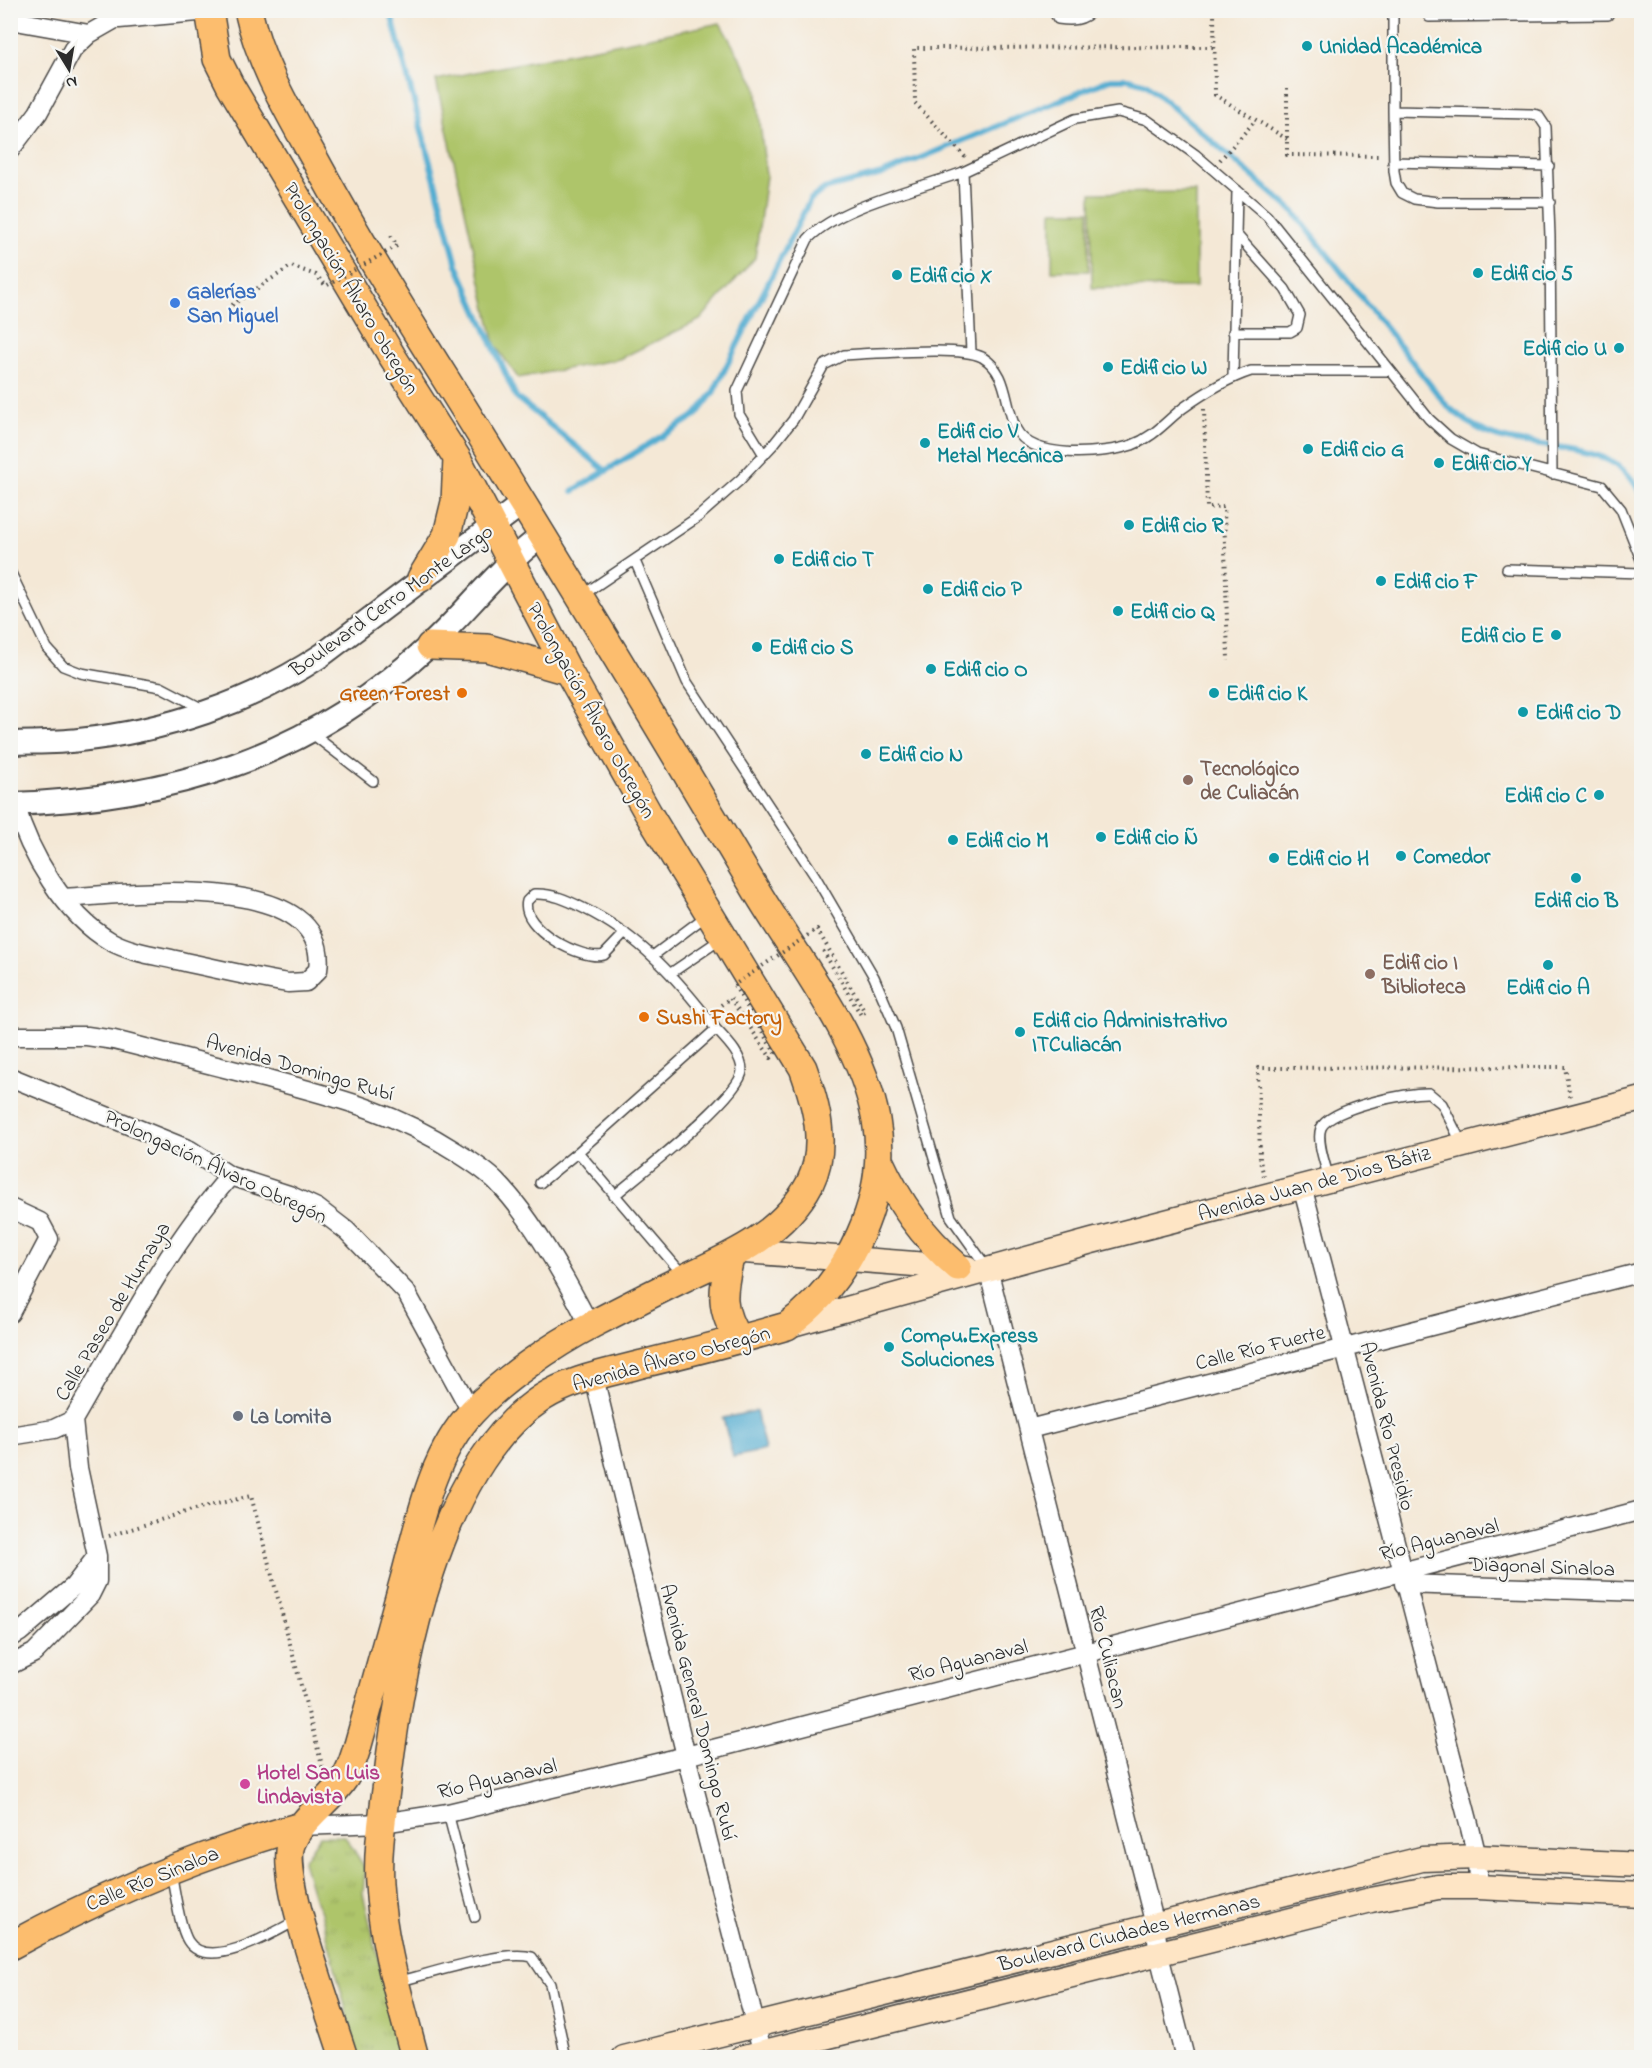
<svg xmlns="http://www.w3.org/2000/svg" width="1652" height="2068" font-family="'Indie Flower',sans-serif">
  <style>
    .grass { fill: #aec56a; stroke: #6c784a; stroke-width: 1.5 }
    .park { fill: url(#park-tufts); stroke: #6c784a; stroke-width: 1.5 }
    .water { fill: #54add1; stroke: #406c7e; stroke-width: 1.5 }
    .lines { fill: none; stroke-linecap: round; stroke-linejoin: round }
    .stream { stroke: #54add1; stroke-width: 6 }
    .service-casing { stroke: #494745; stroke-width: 12 }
    .minor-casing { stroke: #494745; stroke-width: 21 }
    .tertiary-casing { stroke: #494745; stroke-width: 26 }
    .secondary-casing { stroke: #494745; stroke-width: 27 }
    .primary-casing { stroke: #494745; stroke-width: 30 }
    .path { stroke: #494745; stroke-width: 4; stroke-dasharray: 1.5 4.5; stroke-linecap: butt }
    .service { stroke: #fff; stroke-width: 9 }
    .minor { stroke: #fff; stroke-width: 18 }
    .tertiary { stroke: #fff; stroke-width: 22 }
    .secondary { stroke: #fee5c5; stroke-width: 24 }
    .primary { stroke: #fcbd6e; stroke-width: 27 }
    .path-bridge { stroke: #494745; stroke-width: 4; stroke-dasharray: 1.5 4.5; stroke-linecap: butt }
    .culture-dot { fill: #0f9aa8; stroke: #f6f6f2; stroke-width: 2 }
    .shop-dot { fill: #3f7fe0; stroke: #f6f6f2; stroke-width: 2 }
    .food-dot { fill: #e8710a; stroke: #f6f6f2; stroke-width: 2 }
    .education-dot { fill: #8d6e63; stroke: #f6f6f2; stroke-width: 2 }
    .worship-dot { fill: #6b7280; stroke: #f6f6f2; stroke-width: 2 }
    .hotel-dot { fill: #d1479c; stroke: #f6f6f2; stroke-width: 2 }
    .labels { text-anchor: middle; stroke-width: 4.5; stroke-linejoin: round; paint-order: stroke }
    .culture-label { font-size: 21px; font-weight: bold; fill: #0d838f; stroke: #f6f6f2; text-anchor: start }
    .street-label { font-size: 21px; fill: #2b2b2b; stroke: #f6f6f2 }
    .shop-label { font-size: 21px; font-weight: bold; fill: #366cbe; stroke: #f6f6f2; text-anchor: start }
    .food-label { font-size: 21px; font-weight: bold; fill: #c56008; stroke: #f6f6f2; text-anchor: end }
    .education-label { font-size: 21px; font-weight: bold; fill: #785e54; stroke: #f6f6f2; text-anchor: start }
    .worship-label { font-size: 21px; font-weight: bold; fill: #5b616d; stroke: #f6f6f2; text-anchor: start }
    .hotel-label { font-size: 21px; font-weight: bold; fill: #b23c85; stroke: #f6f6f2; text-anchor: start }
  </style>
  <defs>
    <pattern id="park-tufts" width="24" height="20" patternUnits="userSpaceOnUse" patternTransform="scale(1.5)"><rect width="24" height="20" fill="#aec56a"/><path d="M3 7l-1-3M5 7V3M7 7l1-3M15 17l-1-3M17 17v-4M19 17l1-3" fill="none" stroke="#96a95c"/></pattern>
  </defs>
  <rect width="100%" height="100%" fill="#f6f6f2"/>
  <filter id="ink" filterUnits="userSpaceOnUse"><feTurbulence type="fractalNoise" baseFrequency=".0167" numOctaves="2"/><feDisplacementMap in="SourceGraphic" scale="12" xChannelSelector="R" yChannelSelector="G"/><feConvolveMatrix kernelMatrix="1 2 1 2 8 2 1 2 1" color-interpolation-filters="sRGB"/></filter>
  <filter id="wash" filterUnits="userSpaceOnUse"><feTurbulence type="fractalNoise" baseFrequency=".008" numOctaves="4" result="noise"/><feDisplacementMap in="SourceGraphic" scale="24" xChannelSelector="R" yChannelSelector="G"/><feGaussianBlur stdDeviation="1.35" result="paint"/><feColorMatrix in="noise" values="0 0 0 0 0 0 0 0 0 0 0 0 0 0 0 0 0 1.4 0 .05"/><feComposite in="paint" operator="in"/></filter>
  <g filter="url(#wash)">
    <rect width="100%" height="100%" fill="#f4e8d6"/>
    <!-- grass -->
    <path class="grass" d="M 720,23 L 756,86 L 766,176 L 755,258 L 700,320 L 619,359 L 518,378 L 495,345 L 436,80 Z
      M 1196,192 L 1196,287 L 1092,288 L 1091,193 Z
      M 1052,211 L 1089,211 L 1089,271 L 1052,271 Z"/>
    <!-- park -->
    <path class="park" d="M 320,1836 L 345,1836 L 365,1868 L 363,1894 L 402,2057 L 358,2057 L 321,1912 L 314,1898 L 303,1861 Z"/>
    <!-- water -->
    <path class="water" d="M 756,1411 L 765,1450 L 733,1457 L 723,1418 Z"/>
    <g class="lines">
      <!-- stream -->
      <path class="stream" d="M 390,10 L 457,265 L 516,397 L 606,471
        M 573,491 L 696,415 L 713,393 L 810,200 L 824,189 L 882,174 L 1111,79 L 1129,79 L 1146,84 L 1294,212 L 1447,406 C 1463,419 1477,430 1498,437 C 1547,452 1621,439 1642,498"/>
    </g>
  </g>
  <g filter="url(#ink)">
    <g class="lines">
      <!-- service casing -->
      <g class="service-casing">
        <path id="service" d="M 1053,10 L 1058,19 C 1072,21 1083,21 1093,10
          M 1393,10 L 1393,111 L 1531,114 L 1538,115 L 1546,127 L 1550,237 L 1552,474
          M 1429,17 L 1608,15
          M 1393,111 L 1394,171 L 1396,183 L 1402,193 L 1414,199 L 1438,202 L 1550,202
          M 1393,162 L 1549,166
          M 1233,332 L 1290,332 L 1297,328 L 1300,315 L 1285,289 L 1236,234
          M 971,352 L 963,172 L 1075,119 L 1118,112 L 1147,120 L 1196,155 L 1267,216 L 1391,371
          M 1233,377 L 1237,190
          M 764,455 L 739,414 L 737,391 L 808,239 C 839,206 918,189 963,172
          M 635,561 L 687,682 L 815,876 L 874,977 L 896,1028 L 951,1217 L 988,1269
          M 1507,569 L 1642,573
          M 10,571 L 47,648 L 63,666 L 81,673 L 161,687 L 203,709
          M 581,596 L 698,517 L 740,480 L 773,445 L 793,420 L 824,365 L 844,355 L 860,354 C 886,353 962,346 982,357 C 1009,373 1004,404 1016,429 C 1032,461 1104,454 1132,445 C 1154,437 1165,422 1183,408 C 1204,393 1226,379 1251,371 L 1391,371 L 1429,419 L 1451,439 L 1477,454 L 1602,486 L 1621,509 L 1642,562
          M 311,733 L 373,781
          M 625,933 L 604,955 C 581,961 520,928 527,901 L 534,894 C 552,893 567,900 583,908 C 639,935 679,980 716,1029 L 578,1152 L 684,1276
          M 654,955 L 706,916
          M 671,973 L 721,939
          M 1329,1179 C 1326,1166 1316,1141 1321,1128 C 1330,1108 1408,1092 1429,1093 L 1442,1104 L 1462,1144
          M 540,1183 L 578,1152
          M 614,1196 C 636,1177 741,1096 742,1071 C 742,1055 726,1040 716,1029
          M 448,1813 L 475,1917
          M 171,1872 C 175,1891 179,1926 188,1941 C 208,1973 275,1932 299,1919
          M 397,1982 C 429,1974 503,1949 532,1957 L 550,1984 L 566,2058"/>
      </g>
      <!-- minor casing -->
      <g class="minor-casing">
        <path id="minor" d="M 119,19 L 209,11
          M 10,20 L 89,34
          M 10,150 L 38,113 L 73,49 L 89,34 L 131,10
          M 15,804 C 29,853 65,915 110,941 C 130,952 153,955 176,960 C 213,968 250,977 288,983 L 306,982 L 318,970 C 332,868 122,894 64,898
          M 10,1036 L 87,1036 L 114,1040 C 162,1052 209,1064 256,1076 C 330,1096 390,1109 455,1151 C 469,1160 484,1169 496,1181 C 532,1217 567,1281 590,1326
          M 10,1077 L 190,1150 L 230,1176 L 289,1195 L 317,1208 L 347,1231 L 406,1292 L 472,1413
          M 1302,1186 L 1470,1828 L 1477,1857 L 1478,1887
          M 10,1208 L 40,1222 L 49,1239 L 10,1313
          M 988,1269 L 1155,1925 L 1159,1955 L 1185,2058
          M 594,1377 L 686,1756 L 764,2058
          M 1029,1429 L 1642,1272
          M 10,1436 L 54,1429 L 73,1420 C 122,1336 166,1249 230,1176
          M 1404,1584 L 1642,1592
          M 10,1638 L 20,1632 L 74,1586 L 97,1556
          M 10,1665 L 34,1653 L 90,1595 L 97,1581 L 97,1556 L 78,1468 L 73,1420
          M 301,1826 L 382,1823 L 448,1813 L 686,1756 L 1642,1510"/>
      </g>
      <!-- tertiary casing -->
      <g class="tertiary-casing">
        <path id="tertiary" d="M 10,743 C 33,742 56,743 79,740 C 165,731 250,703 322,655 L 523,503
          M 10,804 C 171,799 309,757 429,646 C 468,610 499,567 543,535"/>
      </g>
      <!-- secondary casing -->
      <g class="secondary-casing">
        <path id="secondary" d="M 744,1251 L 967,1268
          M 789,1325 L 1092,1241 L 1642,1099
          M 624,2058 L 1422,1859 L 1477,1857 L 1642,1865
          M 741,2058 L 1371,1900 L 1438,1887 L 1478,1887 L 1642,1895"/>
      </g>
      <!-- primary casing -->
      <g class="primary-casing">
        <path id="primary" d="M 209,10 L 217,59 L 230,85 L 392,356 L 457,458 L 568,671 L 648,813 L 803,1068 C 816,1104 828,1146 810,1183 C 784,1233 734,1255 686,1277 C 655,1292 624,1308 593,1324 C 553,1345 503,1379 472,1412 C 430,1457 419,1526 403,1583 C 388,1637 373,1691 358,1745 C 354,1756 351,1770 344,1779 C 329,1802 303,1816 292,1842 C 277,1874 332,2017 344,2058
          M 248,10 C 260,64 287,109 313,156 C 354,232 399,305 445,378 C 550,546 652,715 753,885 C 795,957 861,1037 876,1120 C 890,1197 849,1281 787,1326 C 739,1340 691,1352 642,1364 C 609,1373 571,1379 542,1398 C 437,1467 401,1665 387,1782 C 383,1815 377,1850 379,1883 C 382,1942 400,2000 415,2058
          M 421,578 L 447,535 L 455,502 L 457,459
          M 430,646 L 487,648 L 568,671
          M 879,1160 C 899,1203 922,1236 958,1267
          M 730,1258 C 722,1292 719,1309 739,1340
          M 10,1946 C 103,1895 199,1854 301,1826"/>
      </g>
      <!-- path -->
      <path class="path" d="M 1214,10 L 1215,95 L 1287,139
        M 1287,88 L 1287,155 L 1380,156
        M 965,157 L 915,103 L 914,48 L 1214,47
        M 1220,160 L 1256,120
        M 1204,409 L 1207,508 L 1224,507 L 1228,661
        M 1264,1176 L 1260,1161 L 1258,1068 L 1565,1067 L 1570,1098
        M 109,1536 L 195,1509 L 251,1496 L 323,1769"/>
      <!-- service -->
      <use href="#service" class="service"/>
      <!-- minor -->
      <use href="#minor" class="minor"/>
      <!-- tertiary -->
      <use href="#tertiary" class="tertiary"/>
      <!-- secondary -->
      <use href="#secondary" class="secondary"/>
      <!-- primary -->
      <use href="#primary" class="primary"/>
      <!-- path-bridge -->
      <path class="path-bridge" d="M 232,305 L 291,266 L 316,275 L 326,286 L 397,246 L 389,232
        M 721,1005 L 730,998 L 771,1058 L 775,1053 L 734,985 L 817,929 L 865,1012 L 861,1015 L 822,949"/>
    </g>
  </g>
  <!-- markers -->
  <g class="culture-dot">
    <circle cx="1307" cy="46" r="6"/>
    <circle cx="1478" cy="273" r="6"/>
    <circle cx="897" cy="275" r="6"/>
    <circle cx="1619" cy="348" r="6"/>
    <circle cx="1108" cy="367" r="6"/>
    <circle cx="925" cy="443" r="6"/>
    <circle cx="1308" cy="449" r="6"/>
    <circle cx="1439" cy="463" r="6"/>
    <circle cx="1129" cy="525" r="6"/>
    <circle cx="779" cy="559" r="6"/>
    <circle cx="1381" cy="581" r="6"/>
    <circle cx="928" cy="589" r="6"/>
    <circle cx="1118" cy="611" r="6"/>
    <circle cx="1556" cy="635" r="6"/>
    <circle cx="757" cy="647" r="6"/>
    <circle cx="931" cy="669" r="6"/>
    <circle cx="1214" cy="693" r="6"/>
    <circle cx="1523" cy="712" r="6"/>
    <circle cx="866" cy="754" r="6"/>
    <circle cx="1599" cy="795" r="6"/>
    <circle cx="1101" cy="837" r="6"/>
    <circle cx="953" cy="840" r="6"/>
    <circle cx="1401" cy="856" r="6"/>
    <circle cx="1274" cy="858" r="6"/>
    <circle cx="1576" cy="878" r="6"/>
    <circle cx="1548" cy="965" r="6"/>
    <circle cx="1020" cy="1032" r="6"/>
    <circle cx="889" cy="1347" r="6"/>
  </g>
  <circle class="shop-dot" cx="175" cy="303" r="6"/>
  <g class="food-dot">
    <circle cx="462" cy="693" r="6"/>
    <circle cx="644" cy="1017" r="6"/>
  </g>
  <g class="education-dot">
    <circle cx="1188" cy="780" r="6"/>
    <circle cx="1370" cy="974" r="6"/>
  </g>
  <circle class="worship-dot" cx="238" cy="1416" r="6"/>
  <circle class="hotel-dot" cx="245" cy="1784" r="6"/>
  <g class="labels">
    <!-- culture labels -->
    <g class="culture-label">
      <text x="1319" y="53">Unidad Académica</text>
      <text x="1490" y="280">Edificio 5</text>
      <text x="909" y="282">Edificio X</text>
      <text x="1607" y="355" text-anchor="end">Edificio U</text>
      <text x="1120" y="374">Edificio W</text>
      <text x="937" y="438">Edificio V<tspan x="937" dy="24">Metal Mecánica</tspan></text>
      <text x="1320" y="456">Edificio G</text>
      <text x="1451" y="470">Edificio Y</text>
      <text x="1141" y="532">Edificio R</text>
      <text x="791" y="566">Edificio T</text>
      <text x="1393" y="588">Edificio F</text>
      <text x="940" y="596">Edificio P</text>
      <text x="1130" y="618">Edificio Q</text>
      <text x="1544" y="642" text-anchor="end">Edificio E</text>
      <text x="769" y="654">Edificio S</text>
      <text x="943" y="676">Edificio O</text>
      <text x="1226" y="700">Edificio K</text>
      <text x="1535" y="719">Edificio D</text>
      <text x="878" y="761">Edificio N</text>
      <text x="1587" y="802" text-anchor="end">Edificio C</text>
      <text x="1113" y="844">Edificio Ñ</text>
      <text x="965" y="847">Edificio M</text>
      <text x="1413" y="863">Comedor</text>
      <text x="1286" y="865">Edificio H</text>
      <text x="1576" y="907" text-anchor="middle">Edificio B</text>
      <text x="1548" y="994" text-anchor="middle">Edificio A</text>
      <text x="1032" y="1027">Edificio Administrativo<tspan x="1032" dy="24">ITCuliacán</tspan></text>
      <text x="901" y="1342">Compu.Express<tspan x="901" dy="24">Soluciones</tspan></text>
    </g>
    <!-- street labels -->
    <g class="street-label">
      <text transform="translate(352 288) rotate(59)" y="7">Prolongación Álvaro Obregón</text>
      <text transform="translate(391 600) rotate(-36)" y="7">Boulevard Cerro Monte Largo</text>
      <text transform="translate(592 710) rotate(61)" y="7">Prolongación Álvaro Obregón</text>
      <text transform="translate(300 1067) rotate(16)" y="7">Avenida Domingo Rubí</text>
      <text transform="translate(216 1166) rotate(25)" y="7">Prolongación Álvaro Obregón</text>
      <text transform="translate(1314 1183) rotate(-15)" y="7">Avenida Juan de Dios Bátiz</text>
      <text transform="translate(112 1311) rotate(-59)" y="7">Calle Paseo de Humaya</text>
      <text transform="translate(1260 1347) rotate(-14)" y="7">Calle Río Fuerte</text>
      <text transform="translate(671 1358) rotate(-15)" y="7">Avenida Álvaro Obregón</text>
      <text transform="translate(1388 1426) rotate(76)" y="7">Avenida Río Presidio</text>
      <text transform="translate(1439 1539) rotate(-14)" y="7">Río Aguanaval</text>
      <text transform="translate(1542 1566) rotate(2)" y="7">Diagonal Sinaloa</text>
      <text transform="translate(1109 1657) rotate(76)" y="7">Río Culiacan</text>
      <text transform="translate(968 1660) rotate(-14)" y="7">Río Aguanaval</text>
      <text transform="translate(699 1712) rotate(76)" y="7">Avenida General Domingo Rubí</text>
      <text transform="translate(497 1778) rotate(-13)" y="7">Río Aguanaval</text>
      <text transform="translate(152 1878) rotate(-22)" y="7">Calle Río Sinaloa</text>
      <text transform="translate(1129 1932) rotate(-14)" y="7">Boulevard Ciudades Hermanas</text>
    </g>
    <!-- shop labels -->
    <g class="shop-label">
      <text x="187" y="298">Galerías<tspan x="187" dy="24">San Miguel</tspan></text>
    </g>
    <!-- food labels -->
    <g class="food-label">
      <text x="450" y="700">Green Forest</text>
      <text x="656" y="1024" text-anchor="start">Sushi Factory</text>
    </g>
    <!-- education labels -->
    <g class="education-label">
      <text x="1200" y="775">Tecnológico<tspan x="1200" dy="24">de Culiacán</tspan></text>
      <text x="1382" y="969">Edificio I<tspan x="1382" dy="24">Biblioteca</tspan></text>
    </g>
    <!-- worship labels -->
    <g class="worship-label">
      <text x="250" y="1423">La Lomita</text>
    </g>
    <!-- hotel labels -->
    <g class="hotel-label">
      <text x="257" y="1779">Hotel San Luis<tspan x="257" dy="24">Lindavista</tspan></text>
    </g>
  </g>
  <!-- margin -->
  <rect width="1652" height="2068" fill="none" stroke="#f6f6f2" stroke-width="36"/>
  <!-- north arrow -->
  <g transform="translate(69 69) rotate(169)" stroke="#f6f6f2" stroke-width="4.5" paint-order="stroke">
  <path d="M0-4.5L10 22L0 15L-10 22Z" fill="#2b2b2b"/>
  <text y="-9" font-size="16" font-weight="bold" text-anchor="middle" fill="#2b2b2b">N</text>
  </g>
</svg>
